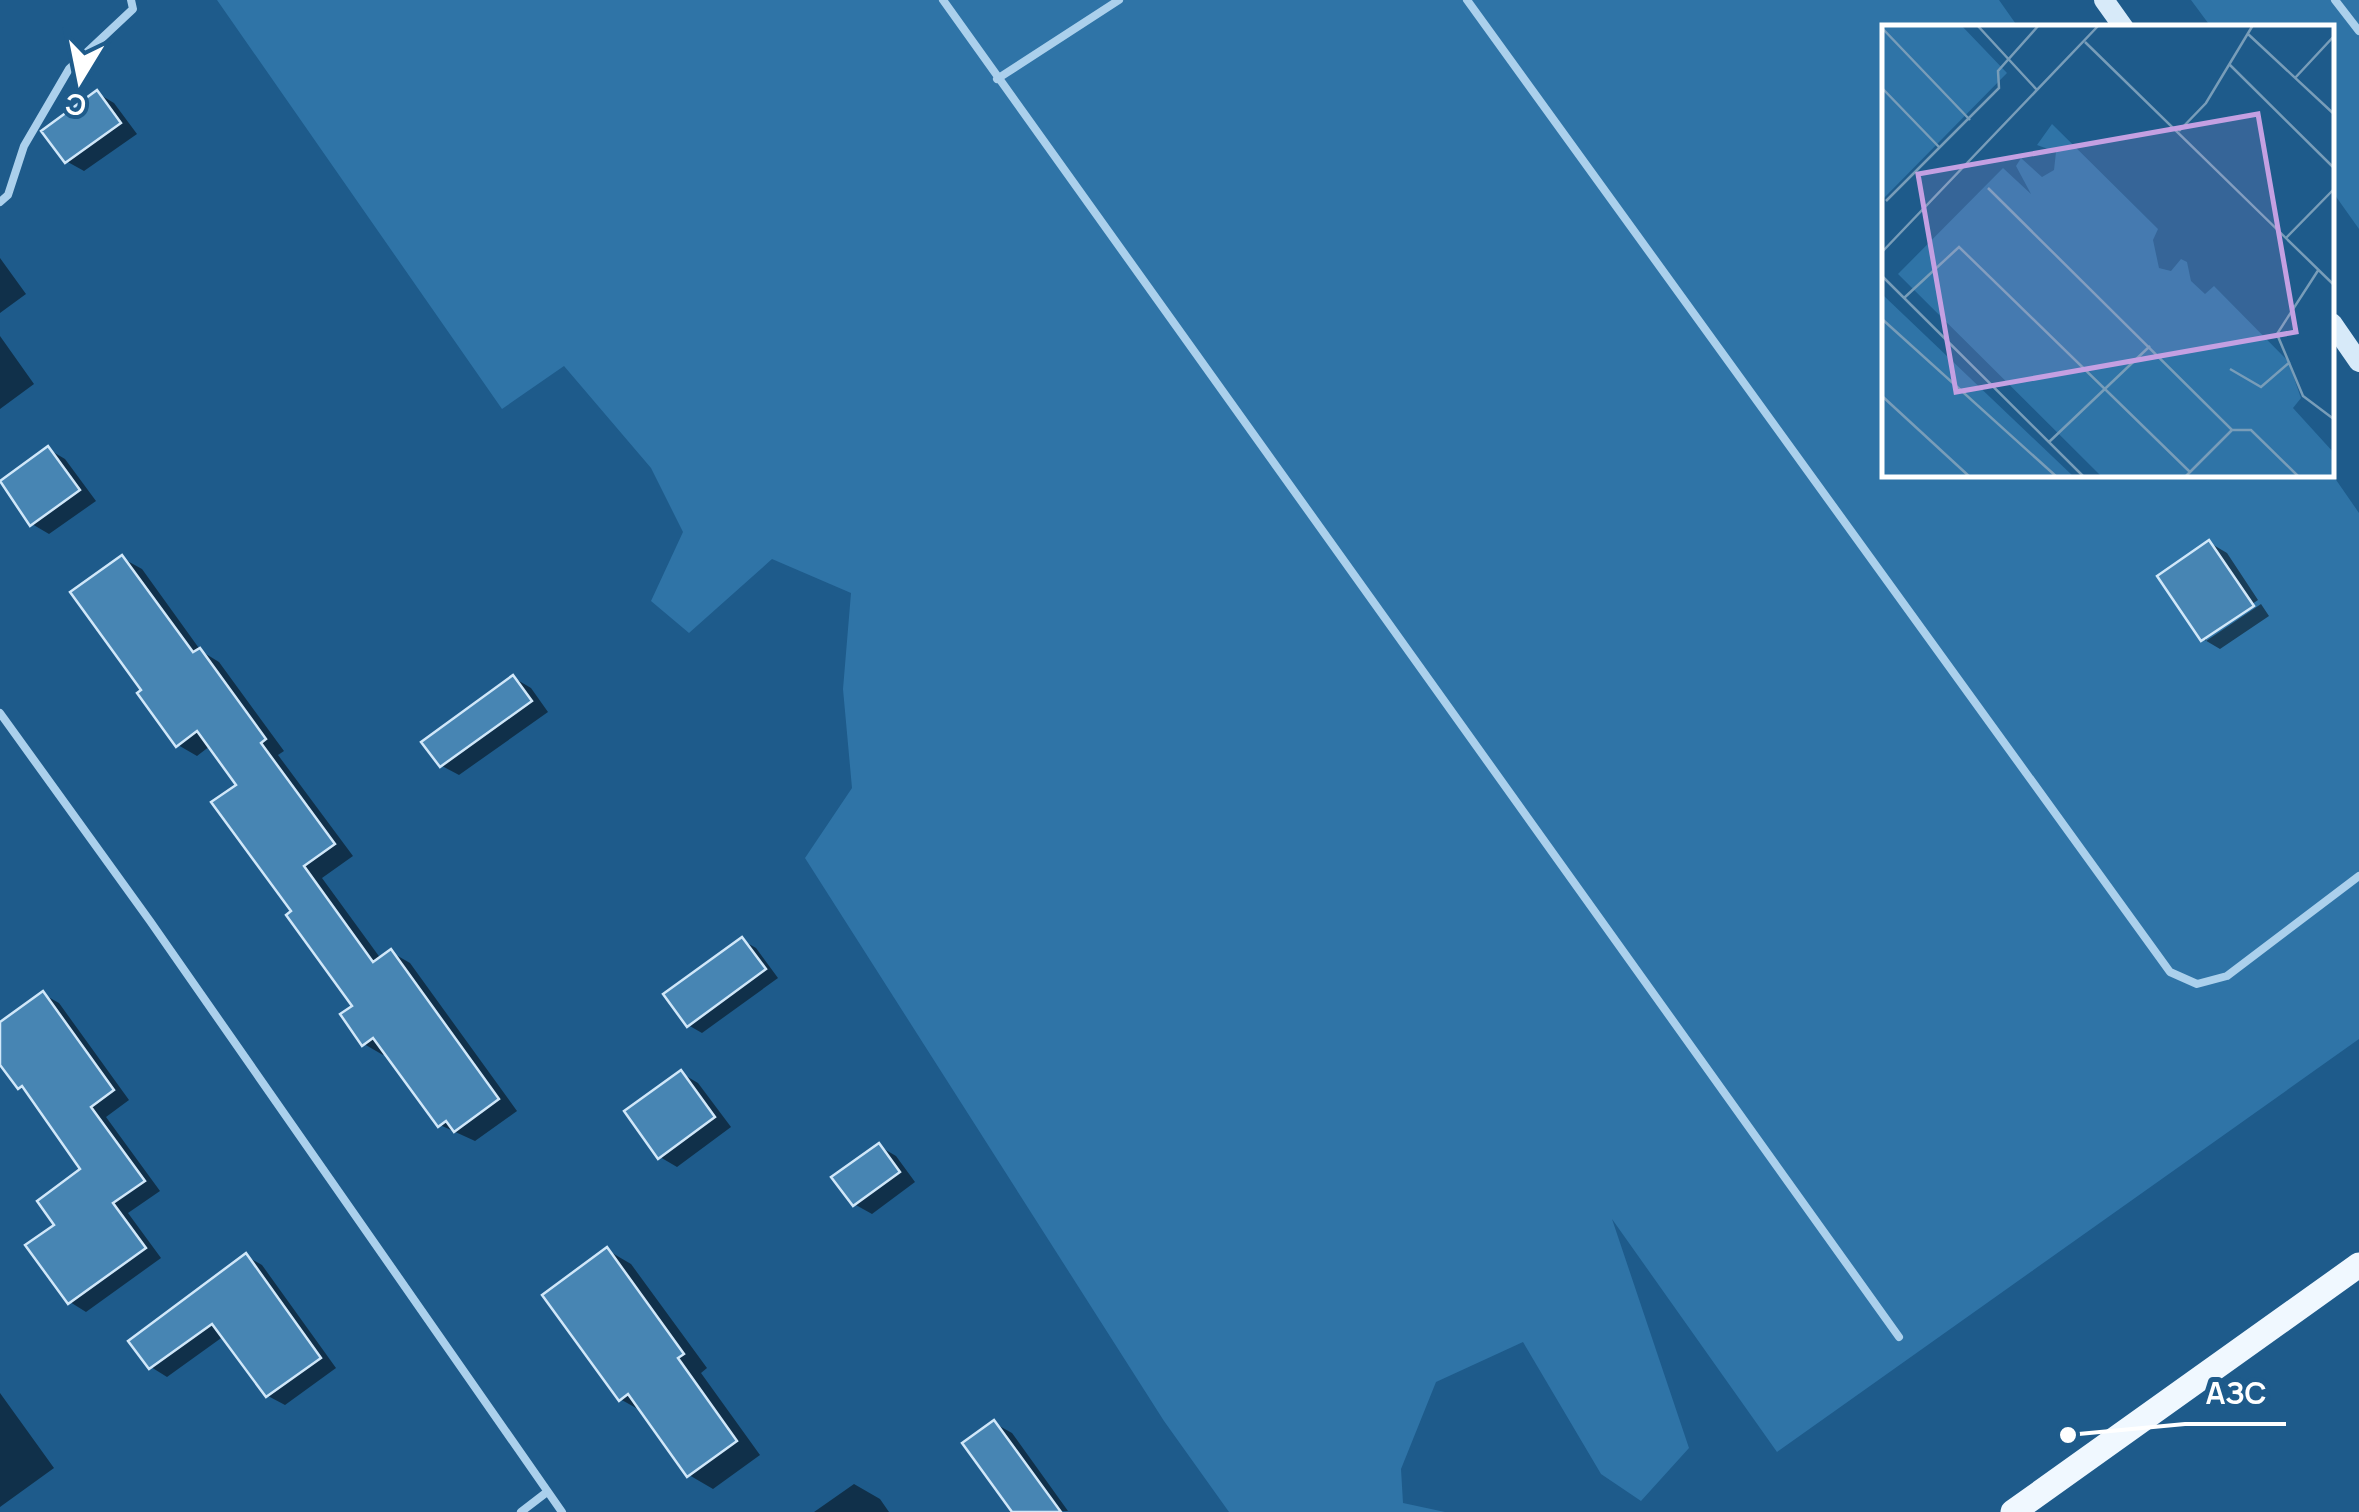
<svg xmlns="http://www.w3.org/2000/svg" width="2359" height="1512" font-family="Manrope,sans-serif">
  <style>
    .green { fill: #2f74a7 }
    .shadow { fill: #0007 }
    .building { fill: #4785b3; stroke: #d0e7f9; stroke-width: 2.5 }
    .lines { fill: none; stroke-linecap: round; stroke-linejoin: round }
    .service { stroke: #abd0ec; stroke-width: 8 }
    .secondary { stroke: #d7eaf9; stroke-width: 20 }
    .primary { stroke: #f0f8ff; stroke-width: 25 }
    .inset-road { fill: none; stroke: #789db9; stroke-width: 2.5 }
    .view { fill: #c4a0e2; fill-opacity: 0.15; stroke: #c4a0e2; stroke-width: 5 }
    .inset-edge { fill: none; stroke: #fff; stroke-width: 5 }
    .leader { fill: none; stroke: #fff; stroke-width: 4 }
    .callout-dot { fill: #fff; stroke: #1e5b8b; stroke-width: 4 }
    .callout-label { font-size: 30px; text-anchor: middle; font-weight: bold; fill: #fff; stroke: #1e5b8b; stroke-width: 10; stroke-linejoin: round; paint-order: stroke }
  </style>
  <rect width="100%" height="100%" fill="#1e5b8b"/>
  <!-- green -->
  <path class="green" d="M 217,0 L 1999,0 L 2018,27 L 1884,28 L 1884,475 L 2332,474 L 2359,513 L 2359,1039 L 1777,1452 L 1612,1219 L 1689,1448 L 1641,1501 L 1601,1474 L 1523,1342 L 1436,1382 L 1401,1469 L 1403,1503 L 1445,1512 L 1229,1512 L 1164,1421 L 805,858 L 852,788 L 843,689 L 851,593 L 772,559 L 689,633 L 651,601 L 683,532 L 651,468 L 564,366 L 502,409 Z
    M 2191,0 L 2359,0 L 2359,229 L 2332,191 L 2332,28 L 2211,27 Z"/>
  <!-- shadow -->
  <path class="shadow" d="M 97,93 L 114,103 L 137,134 L 84,171 L 66,161 Z
    M 0,258 L 26,294 L 0,313 Z
    M 0,336 L 34,384 L 0,409 Z
    M 48,449 L 65,459 L 96,501 L 49,534 L 32,524 Z
    M 2210,543 L 2227,553 L 2258,600 L 2206,635 L 2206,641 L 2261,604 L 2269,616 L 2220,649 L 2203,639 Z
    M 122,558 L 142,569 L 201,651 L 219,662 L 284,751 L 278,755 L 353,856 L 322,878 L 381,959 L 391,952 L 410,963 L 517,1111 L 475,1141 L 440,1125 L 387,1052 L 383,1055 L 364,1044 L 355,1006 L 294,912 L 239,785 L 210,746 L 197,756 L 178,745 L 145,690 Z
    M 514,678 L 531,688 L 548,712 L 459,775 L 442,766 Z
    M 742,940 L 756,948 L 778,978 L 702,1033 L 688,1025 Z
    M 43,994 L 59,1003 L 129,1100 L 106,1117 L 160,1191 L 128,1213 L 161,1258 L 86,1312 L 70,1302 L 58,1225 L 84,1170 L 29,1093 L 20,1087 L 0,1060 L 0,1025 Z
    M 681,1073 L 698,1083 L 731,1127 L 677,1167 L 660,1157 Z
    M 879,1146 L 896,1156 L 915,1182 L 872,1214 L 854,1204 Z
    M 607,1250 L 631,1264 L 707,1368 L 701,1373 L 760,1455 L 713,1489 L 689,1475 L 645,1413 L 620,1399 Z
    M 246,1256 L 262,1265 L 336,1368 L 285,1405 L 268,1396 L 224,1336 L 167,1377 L 151,1367 Z
    M 0,1393 L 54,1468 L 0,1507 Z
    M 994,1423 L 1012,1433 L 1068,1511 L 1015,1512 Z
    M 854,1484 L 880,1499 L 889,1512 L 814,1512 Z"/>
  <!-- building -->
  <path class="building" d="M 97,90 L 121,123 L 65,163 L 41,131 Z
    M 48,446 L 80,490 L 30,526 L 0,481 Z
    M 2209,540 L 2254,606 L 2201,641 L 2157,576 Z
    M 122,555 L 193,652 L 200,648 L 266,739 L 261,743 L 335,844 L 304,866 L 373,962 L 391,949 L 499,1099 L 454,1132 L 446,1121 L 438,1127 L 373,1038 L 362,1046 L 340,1014 L 352,1006 L 286,915 L 291,911 L 211,802 L 236,785 L 197,731 L 176,747 L 137,693 L 141,690 L 70,592 Z
    M 513,675 L 532,701 L 440,767 L 421,742 Z
    M 742,937 L 766,969 L 687,1027 L 663,994 Z
    M 43,991 L 114,1090 L 91,1107 L 145,1181 L 113,1203 L 146,1248 L 68,1304 L 25,1245 L 54,1225 L 37,1201 L 80,1169 L 22,1086 L 18,1089 L 0,1065 L 0,1022 Z
    M 681,1070 L 715,1117 L 658,1159 L 624,1111 Z
    M 879,1143 L 900,1172 L 853,1206 L 831,1177 Z
    M 607,1247 L 684,1354 L 678,1358 L 737,1441 L 687,1477 L 628,1394 L 619,1401 L 542,1295 Z
    M 246,1253 L 321,1358 L 266,1397 L 212,1324 L 149,1369 L 128,1341 Z
    M 994,1420 L 1061,1512 L 1012,1512 L 962,1443 Z"/>
  <g class="lines">
    <!-- service -->
    <path class="service" d="M 943,0 L 1899,1337
      M 1467,0 L 2170,972 L 2197,984 L 2227,976 L 2359,876
      M 2335,0 L 2359,31
      M 997,79 L 1119,0
      M 0,202 L 8,195 L 24,146 L 69,69 L 133,9 L 131,0
      M 0,713 L 150,921 L 562,1512
      M 521,1512 L 547,1492"/>
    <!-- secondary -->
    <path class="secondary" d="M 2104,0 L 2124,28
      M 2332,323 L 2359,362"/>
    <!-- primary -->
    <path class="primary" d="M 2013,1512 L 2359,1265"/>
  </g>
  <!-- overview -->
  <g transform="translate(1882 25)">
    <rect width="452" height="452" fill="#1e5b8b"/>
    <path d="M 0,0 L 79,0 L 125,48 L 0,175 ZM 170,99 L 276,204 L 271,215 L 277,243 L 289,246 L 299,234 L 305,237 L 309,256 L 323,269 L 332,261 L 406,336 L 419,373 L 411,383 L 452,428 L 452,452 L 220,452 L 16,249 L 121,143 L 149,169 L 134,141 L 139,133 L 160,152 L 172,145 L 174,127 L 155,120 ZM 2,271 L 192,452 L 0,453 Z" fill="#2f74a7"/>
    <path class="inset-road" d="M 95,0 L 155,65M 0,3 L 88,95M 366,9 L 453,90M 203,17 L 453,261M 347,39 L 453,144M 413,53 L 453,10M 0,63 L 57,122M 297,106 L 324,78 L 371,0M 106,163 L 350,405 L 369,405 L 418,453M 4,176 L 117,63 L 116,46 L 157,0M 404,213 L 453,163M 0,227 L 217,0M 437,244 L 395,309 L 421,371 L 453,395M 0,251 L 203,453M 22,273 L 77,222 L 308,447M 0,294 L 176,453M 348,344 L 379,362 L 408,337M 0,371 L 89,453M 167,417 L 268,321M 302,453 L 350,405"/>
    <path class="view" d="M 376,89 L 414,307 L 74,367 L 36,149 Z"/>
    <rect width="452" height="452" class="inset-edge"/>
  </g>
  <!-- callouts -->
  <path class="leader" d="M2068 1435L2185 1424H2286"/>
  <circle class="callout-dot" cx="2068" cy="1435" r="10"/>
  <g class="callout-label">
    <text x="2236" y="1404">АЗС</text>
  </g>
  <!-- north arrow -->
  <g transform="translate(80 80) rotate(190)" stroke="#1e5b8b" stroke-width="8" paint-order="stroke">
  <path d="M0-8L18 38L0 25L-18 38Z" fill="#ffffff"/>
  <text y="-15" font-size="28" font-weight="bold" text-anchor="middle" fill="#ffffff">С</text>
  </g>
</svg>
